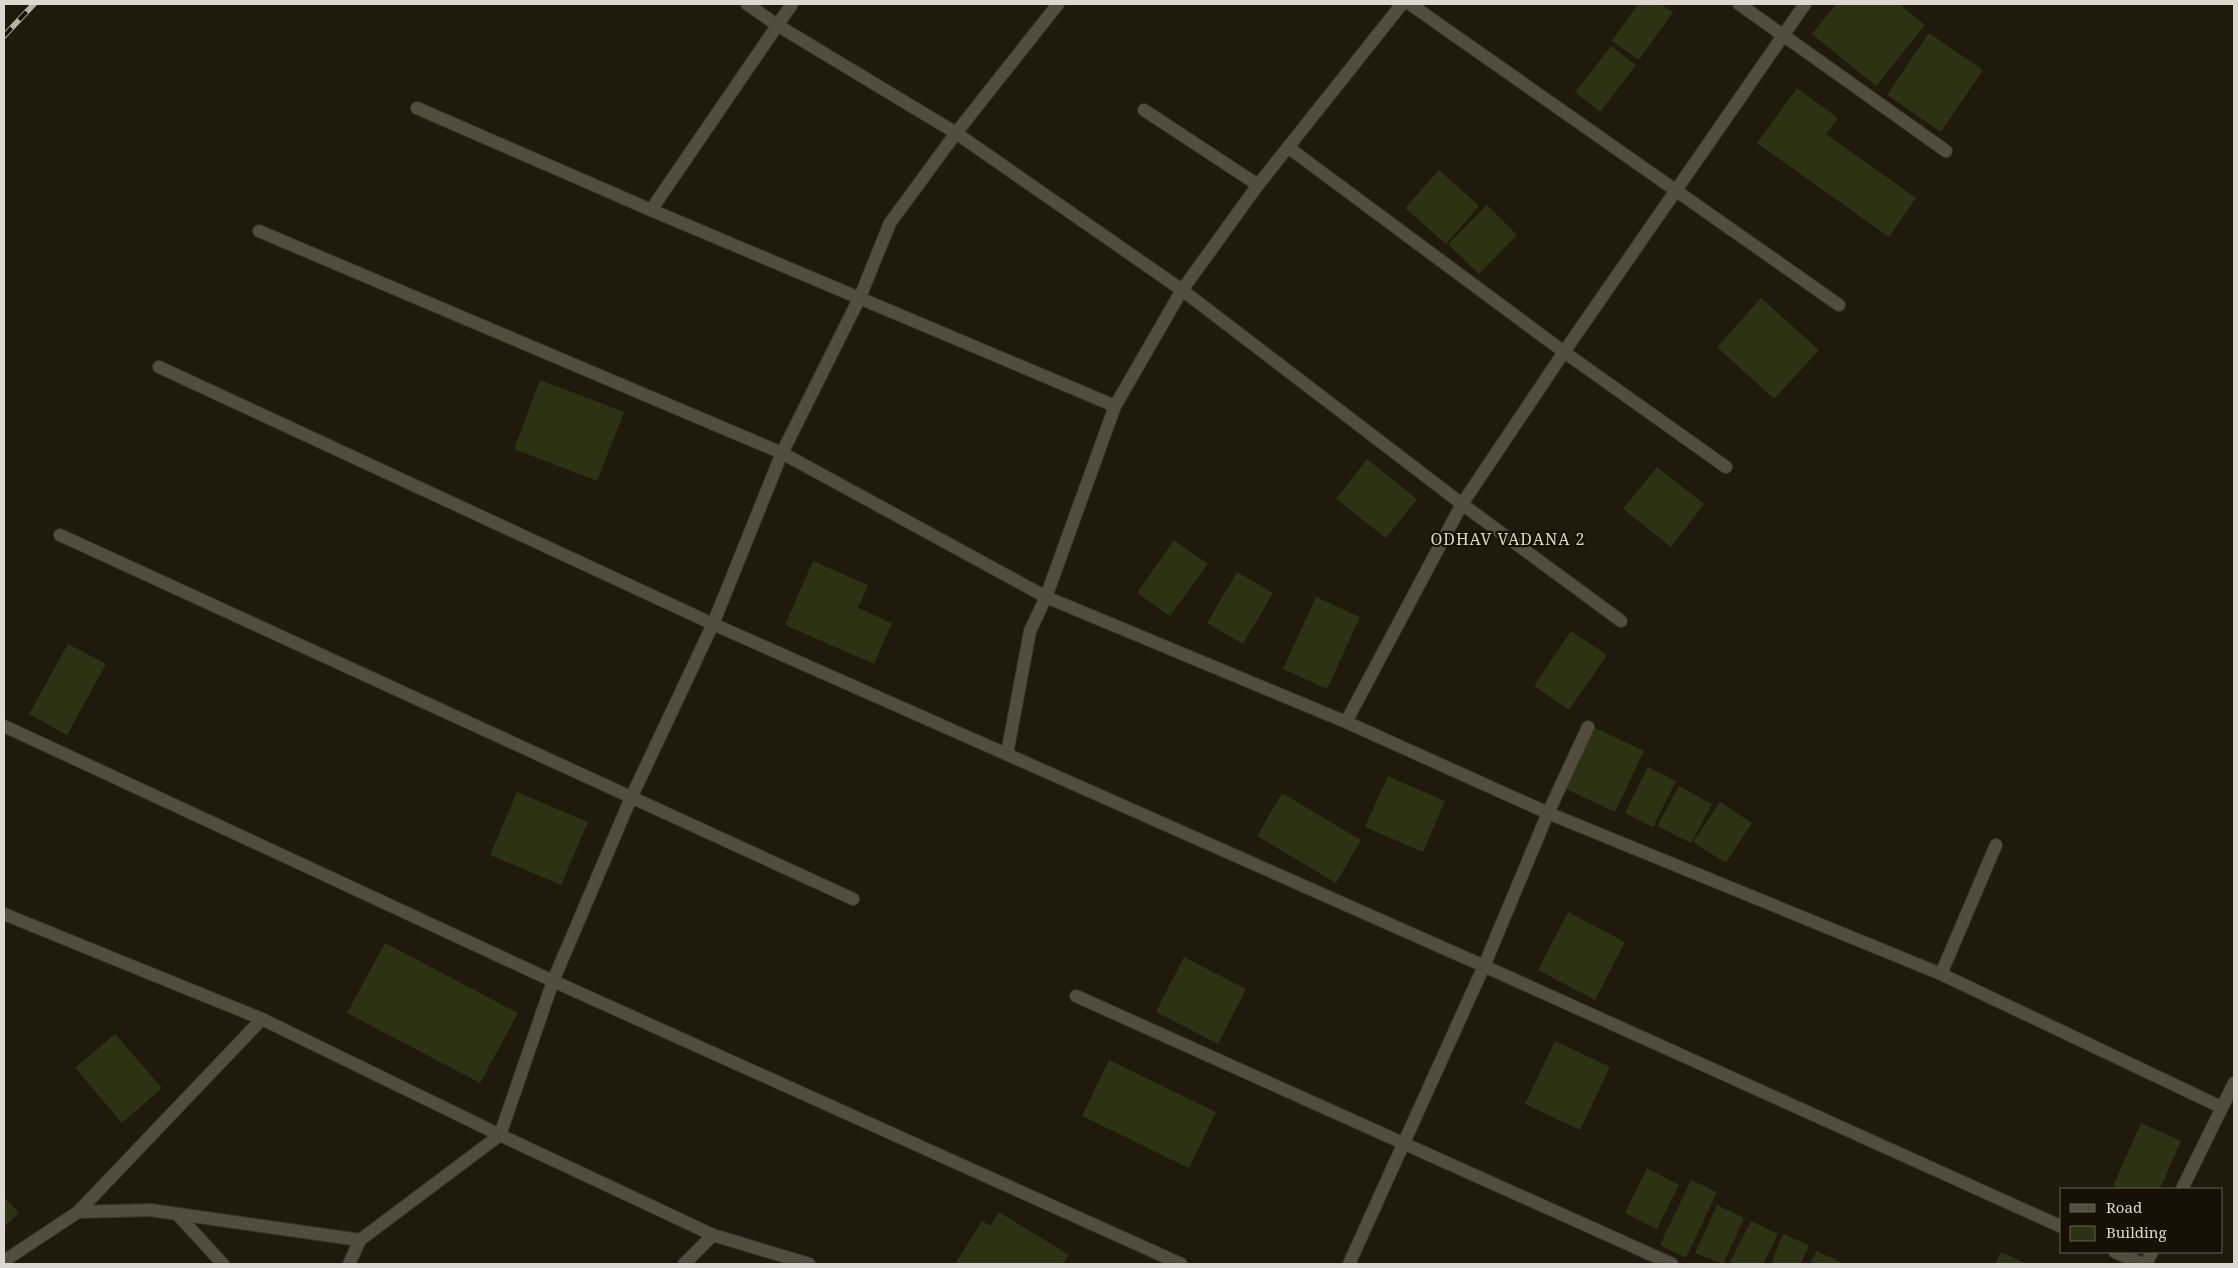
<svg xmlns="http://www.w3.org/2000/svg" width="2238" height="1268" font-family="'Noto Serif',serif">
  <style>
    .building { fill: #2c3213 }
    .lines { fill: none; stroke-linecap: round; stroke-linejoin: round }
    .minor-casing { stroke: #38332e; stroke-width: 14 }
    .minor { stroke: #544d3e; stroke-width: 12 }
    .rail-casing { stroke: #b6b2a8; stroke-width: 5.5 }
    .rail { stroke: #171105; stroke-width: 4; stroke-dasharray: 11; stroke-linecap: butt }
    .labels { text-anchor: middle; stroke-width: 4.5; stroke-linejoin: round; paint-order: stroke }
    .neighbourhood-label { font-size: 16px; letter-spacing: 1px; fill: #dfd7c5; stroke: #171105 }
  </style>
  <rect width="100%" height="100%" fill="#201a0d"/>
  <!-- building -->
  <path class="building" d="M 1638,4 L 1660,4 L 1673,12 L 1639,60 L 1612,41 Z
    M 1836,4 L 1899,4 L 1925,25 L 1876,86 L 1812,34 Z
    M 1929,33 L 1983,70 L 1941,132 L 1887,95 Z
    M 1611,46 L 1636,65 L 1600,112 L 1575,92 Z
    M 1797,88 L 1838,118 L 1826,134 L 1916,198 L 1889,237 L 1757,143 Z
    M 1439,170 L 1479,206 L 1446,244 L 1405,208 Z
    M 1487,205 L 1517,235 L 1479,274 L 1448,244 Z
    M 1761,298 L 1819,350 L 1774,399 L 1717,347 Z
    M 540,380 L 624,412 L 597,481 L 514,449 Z
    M 1367,459 L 1417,499 L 1386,538 L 1336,499 Z
    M 1657,467 L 1704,504 L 1671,547 L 1623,509 Z
    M 1174,540 L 1208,564 L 1170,616 L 1137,593 Z
    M 813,561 L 868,585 L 858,608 L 892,623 L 874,664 L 785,625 Z
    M 1237,572 L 1273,593 L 1243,644 L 1207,623 Z
    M 1316,597 L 1360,617 L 1327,689 L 1283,669 Z
    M 1571,631 L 1607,655 L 1569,710 L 1534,686 Z
    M 68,644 L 106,664 L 67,735 L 29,714 Z
    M 1593,727 L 1644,751 L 1615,812 L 1564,788 Z
    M 1648,767 L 1676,781 L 1653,827 L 1625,813 Z
    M 1388,776 L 1445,801 L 1423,852 L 1365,827 Z
    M 1679,786 L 1712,804 L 1691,843 L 1657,826 Z
    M 517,792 L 588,822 L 561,885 L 490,855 Z
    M 1282,793 L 1361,840 L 1336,883 L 1257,836 Z
    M 1720,802 L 1752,823 L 1726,863 L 1693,842 Z
    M 1568,912 L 1625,942 L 1595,1000 L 1538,970 Z
    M 385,943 L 518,1013 L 480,1083 L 347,1013 Z
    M 1184,957 L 1246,989 L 1218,1044 L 1156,1012 Z
    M 115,1034 L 162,1088 L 122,1123 L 75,1068 Z
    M 1555,1041 L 1610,1067 L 1580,1130 L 1525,1104 Z
    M 1109,1060 L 1216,1112 L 1189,1168 L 1082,1116 Z
    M 2141,1123 L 2181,1141 L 2160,1189 L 2120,1189 L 2113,1186 Z
    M 1647,1168 L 1679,1185 L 1657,1229 L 1625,1213 Z
    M 1691,1180 L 1717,1192 L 1686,1258 L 1660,1245 Z
    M 4,1197 L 19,1213 L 4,1227 Z
    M 1717,1205 L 1744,1218 L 1723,1264 L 1695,1253 Z
    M 999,1212 L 1069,1255 L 1063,1264 L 955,1264 L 982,1221 L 990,1226 Z
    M 1751,1221 L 1778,1234 L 1763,1264 L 1729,1264 Z
    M 1783,1234 L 1809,1245 L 1801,1264 L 1771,1264 Z
    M 1816,1251 L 1841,1262 L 1840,1264 L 1810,1264 Z
    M 2001,1252 L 2027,1264 L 1995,1264 Z"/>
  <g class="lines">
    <!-- minor casing -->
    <g class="minor-casing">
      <path id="minor" d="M 747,4 L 777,25 L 956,133 L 1182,290 L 1462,504 L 1621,621
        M 1410,4 L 1839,305
        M 1739,4 L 1946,151
        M 417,108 L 651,210 L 1115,406
        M 1144,110 L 1258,185
        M 1289,148 L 1564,352 L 1726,467
        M 651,210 L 792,4
        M 259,231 L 782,453 L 1046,597 L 1346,722 L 1548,813 L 1941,974 L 2221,1107
        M 159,367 L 713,624 L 1484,966 L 2062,1227
        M 60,535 L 853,899
        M 1346,722 L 1462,504 L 1564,352 L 1805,4
        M 4,726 L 553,981 L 1181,1264
        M 1007,754 L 1030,631 L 1046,597 L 1115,406 L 1182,290 L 1258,185 L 1402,4
        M 4,914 L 262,1019 L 500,1135 L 713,1235 L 809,1264
        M 1941,974 L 1996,845
        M 1076,996 L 1672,1264
        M 2182,1189 L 2234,1083
        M 78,1212 L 150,1210 L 360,1240 L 500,1135 L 553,981 L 631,798 L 713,624 L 782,453 L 860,297 L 890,223 L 956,133 L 1058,4
        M 177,1214 L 223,1264
        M 2115,1252 L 2143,1264
        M 4,1261 L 78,1212 L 262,1019
        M 349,1264 L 360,1240
        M 684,1264 L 713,1235
        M 1349,1264 L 1484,966 L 1548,813 L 1588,727
        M 2146,1264 L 2152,1252"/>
    </g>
    <!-- minor -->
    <use href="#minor" class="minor"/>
    <!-- rail casing -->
    <g class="rail-casing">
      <path id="rail" d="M 4,36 L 34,4"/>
    </g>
    <!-- rail -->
    <use href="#rail" class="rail"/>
  </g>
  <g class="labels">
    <!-- neighbourhood labels -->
    <g class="neighbourhood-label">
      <text x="1508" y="545">ODHAV VADANA 2</text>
    </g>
  </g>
  <!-- border -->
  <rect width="2238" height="1268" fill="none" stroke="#dcd8cf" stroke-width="10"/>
  <!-- legend -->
  <rect x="2060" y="1188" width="162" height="65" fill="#171105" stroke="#666156"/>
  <rect x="2070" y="1204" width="25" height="8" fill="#544d3e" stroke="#666156"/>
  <text x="2106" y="1213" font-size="15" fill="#dcd8cf">Road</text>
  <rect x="2070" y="1226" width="25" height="15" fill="#2c3213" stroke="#666156"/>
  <text x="2106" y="1238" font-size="15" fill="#dcd8cf">Building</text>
</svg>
